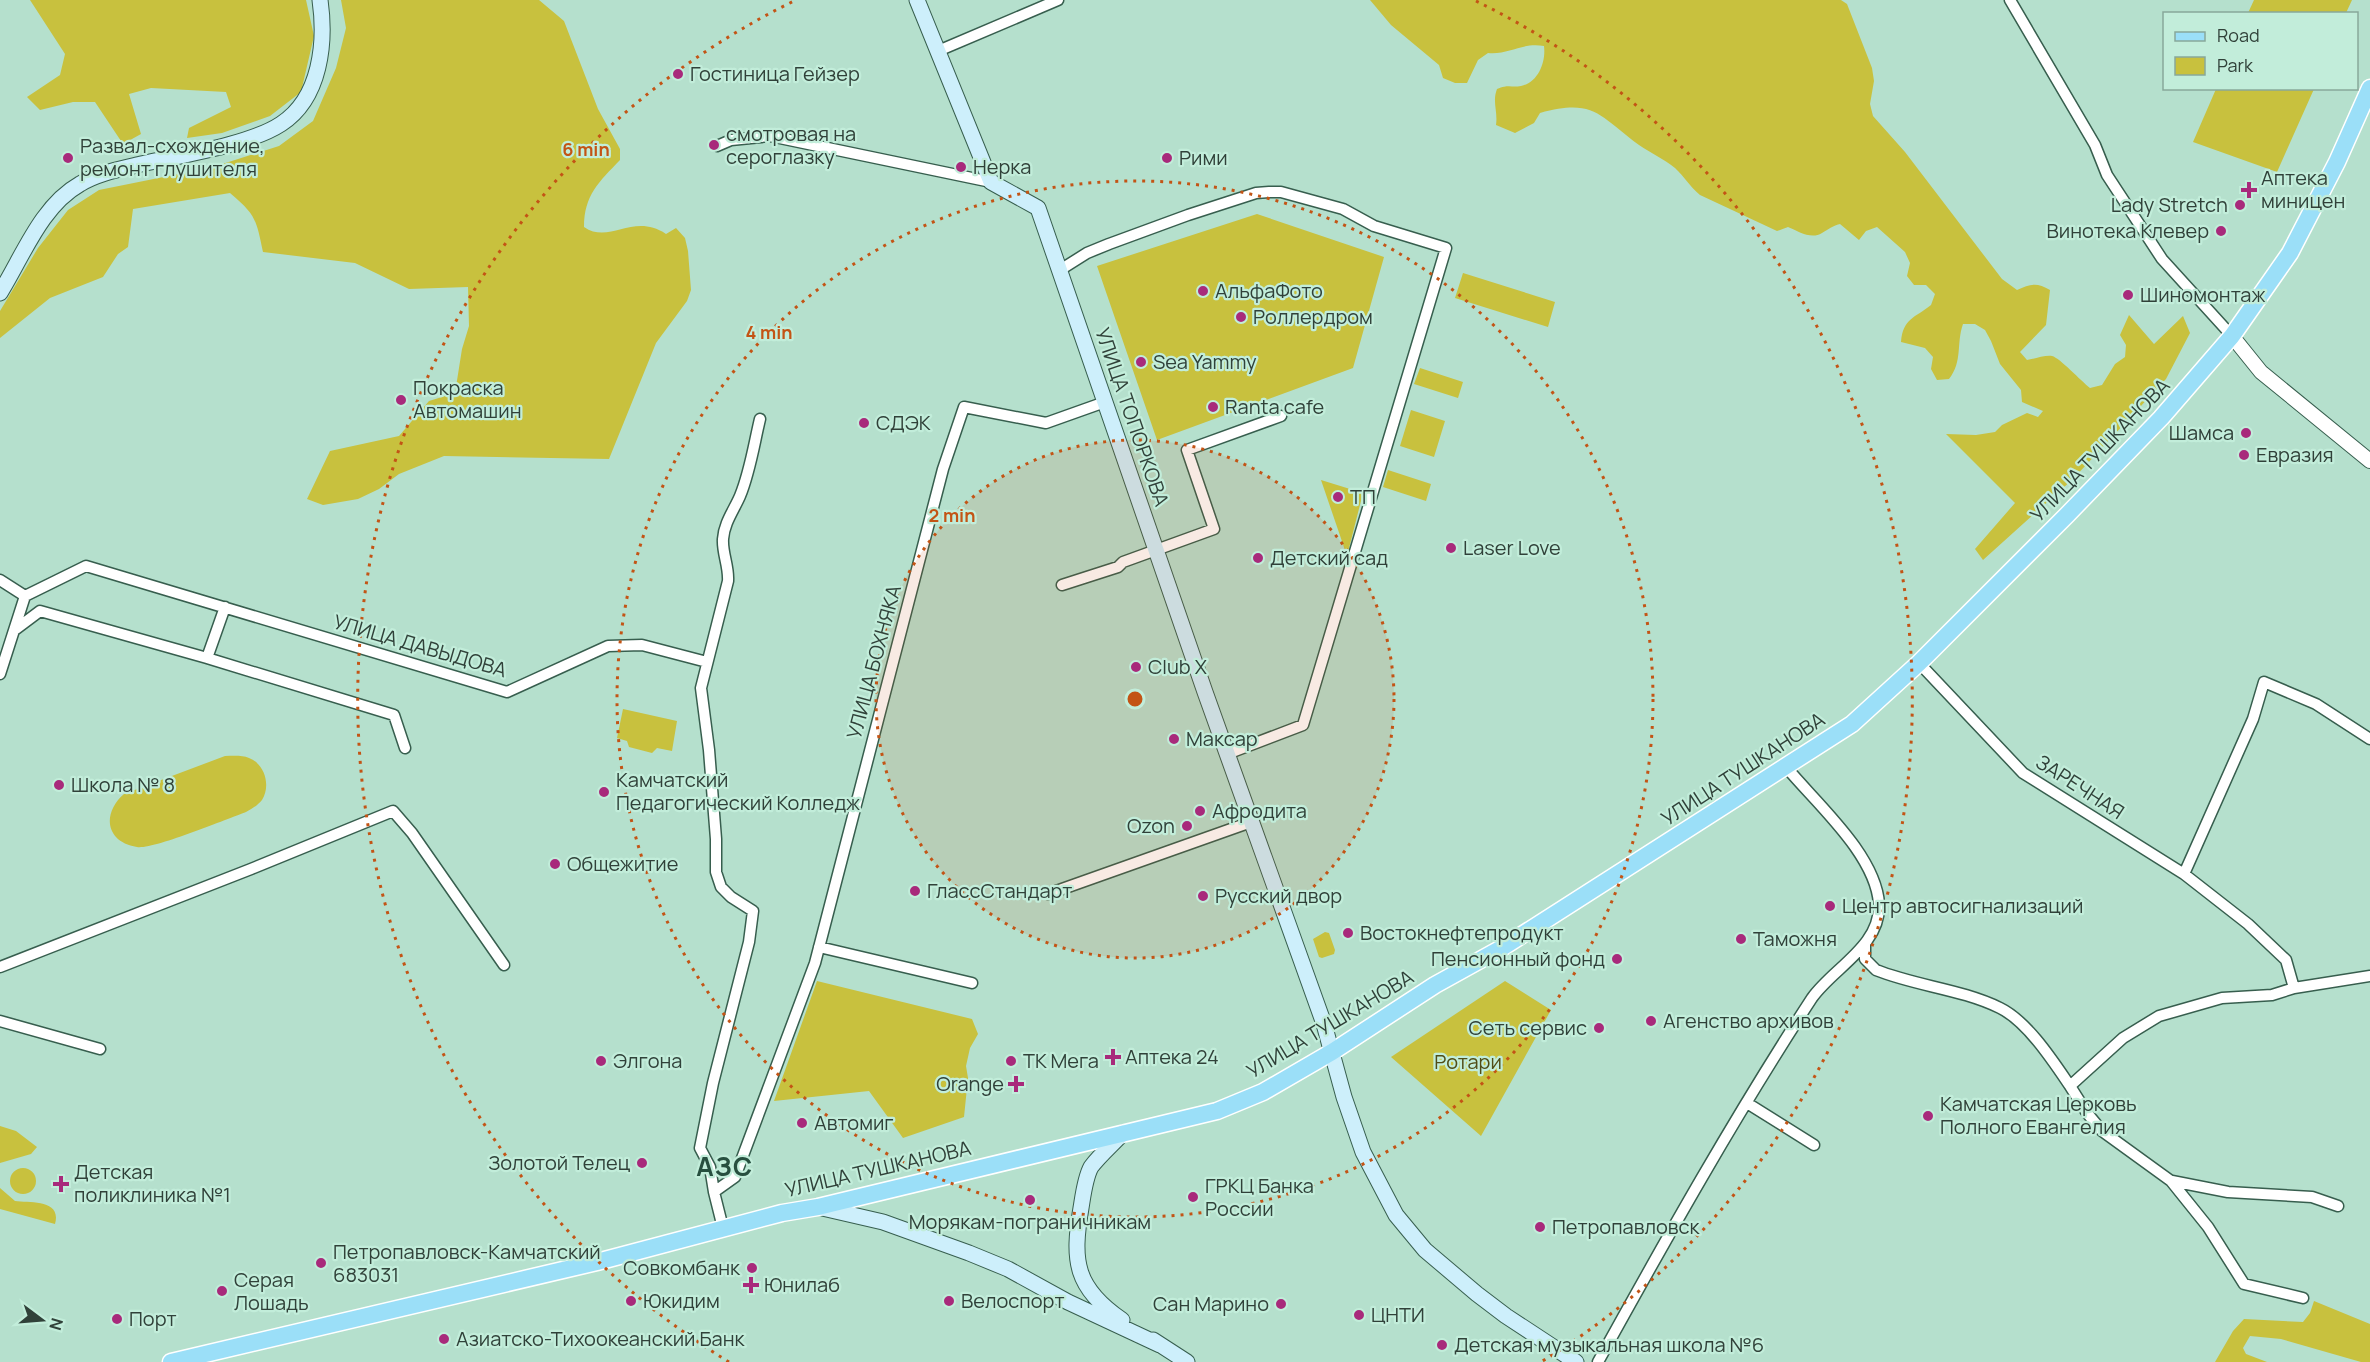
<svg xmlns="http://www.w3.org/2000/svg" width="2370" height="1362" font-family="Manrope,sans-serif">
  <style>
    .green { fill: #c8c13e }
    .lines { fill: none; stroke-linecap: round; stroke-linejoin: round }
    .minor-casing { stroke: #375e4e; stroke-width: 13 }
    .tertiary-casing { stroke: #375e4e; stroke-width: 16 }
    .secondary-casing { stroke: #375e4e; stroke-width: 17 }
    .primary-casing { stroke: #fff; stroke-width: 19 }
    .minor { stroke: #fff; stroke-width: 10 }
    .tertiary { stroke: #fff; stroke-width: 14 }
    .secondary { stroke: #cdeffb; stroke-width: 15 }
    .primary { stroke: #9bdff8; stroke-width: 16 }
    .ring { fill: none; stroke: #c35415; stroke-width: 3; stroke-dasharray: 3 6 }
    .poi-dot { fill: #a82a7b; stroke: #c2edda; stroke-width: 2 }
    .labels { text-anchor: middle; stroke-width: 4.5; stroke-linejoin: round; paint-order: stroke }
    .poi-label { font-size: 20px; fill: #304139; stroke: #c2edda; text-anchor: start }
    .street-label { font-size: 20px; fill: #304139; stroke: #c2edda }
    .park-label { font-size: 20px; fill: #504d16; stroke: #c2edda }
    .district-label { font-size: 26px; font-weight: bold; letter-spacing: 1.5px; fill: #274f3f; stroke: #c2edda }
    .centre { fill: #c35415; stroke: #c2edda; stroke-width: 3 }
    .ring-label { font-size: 18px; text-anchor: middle; font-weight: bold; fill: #c35415; stroke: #c2edda; stroke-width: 4.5; stroke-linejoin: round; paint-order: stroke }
  </style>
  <rect width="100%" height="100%" fill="#b5e0cd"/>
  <!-- green -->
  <path class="green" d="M 30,0 L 306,0 L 314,36 L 301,92 L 270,116 L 222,133 L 187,138 L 189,128 L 231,107 L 226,92 L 151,88 L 129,94 L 141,134 L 123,144 L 95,102 L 73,102 L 40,110 L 27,97 L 60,75 L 65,54 Z
    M 341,0 L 539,0 L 564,21 L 598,109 L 620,149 L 620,160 C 599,182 584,195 584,227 C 610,245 633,212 666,234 L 676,228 L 685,238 L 688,251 L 691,290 L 687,301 L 656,343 L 609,459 L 444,456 L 399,474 L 379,489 L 358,499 L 323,505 L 307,499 L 330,451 L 399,436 L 429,401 L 455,393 L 462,349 L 469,326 L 468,287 L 409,289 L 355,263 L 263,252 C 256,219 256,215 230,193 L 133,209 L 128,247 L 118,254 L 103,277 L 50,298 L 0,338 L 0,311 L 38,248 L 68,210 L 99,190 L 213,167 L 279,146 L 313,121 L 336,68 L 346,28 Z
    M 1370,0 L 1841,0 L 1847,4 L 1872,68 L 1874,81 L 1870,104 L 1873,116 L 1905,152 L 2002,279 L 2017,290 C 2030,284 2037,282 2050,290 L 2046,325 L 2020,352 L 2027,360 C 2034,359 2045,355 2052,356 C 2060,358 2081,381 2090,388 L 2102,385 L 2115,364 L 2125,357 L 2126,345 L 2120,335 L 2129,315 L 2154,344 L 2183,316 L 2190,333 L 2166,379 L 2073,479 L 1983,560 L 1975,549 L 2015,503 L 1946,434 L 1976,435 L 1995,432 L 2002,425 L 2027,413 L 2038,417 L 2043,411 L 2022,402 L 2021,390 L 2000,364 L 1991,341 L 1985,330 L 1975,324 L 1963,324 C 1956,344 1963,361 1949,379 L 1937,380 L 1931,369 L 1933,357 L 1925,348 L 1901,342 C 1903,318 1915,318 1931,305 L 1935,294 L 1926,285 L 1914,285 L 1907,276 L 1910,263 L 1905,252 L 1877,227 L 1866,231 L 1859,240 L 1840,224 C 1832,226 1829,229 1822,233 C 1811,240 1798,231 1788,227 L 1777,231 L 1700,195 C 1690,187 1684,176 1675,168 C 1664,159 1651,153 1639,145 C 1599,116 1595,98 1540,113 L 1534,123 L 1515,133 L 1496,125 C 1498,111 1492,102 1497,89 C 1510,84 1511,88 1521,86 C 1539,82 1546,61 1544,46 C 1522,42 1509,55 1488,53 L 1478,60 L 1467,83 L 1455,83 L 1443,78 L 1439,65 L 1391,25 Z
    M 2254,0 L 2352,0 L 2346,13 L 2248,13 Z
    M 2216,89 L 2314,89 L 2277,172 L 2193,142 Z
    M 1257,214 L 1384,257 L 1353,368 L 1157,440 L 1097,266 Z
    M 1463,273 L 1555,302 L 1548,327 L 1455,298 Z
    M 1420,368 L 1463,382 L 1458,398 L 1414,384 Z
    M 1411,410 L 1445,421 L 1434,457 L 1400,446 Z
    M 1388,470 L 1431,484 L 1426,501 L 1383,487 Z
    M 1321,480 L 1363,493 L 1347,556 Z
    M 623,709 L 677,721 L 672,751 L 657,748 L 652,753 L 629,747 L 627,741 L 617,738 Z
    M 225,756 C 233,756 242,755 249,758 C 265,764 271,786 262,800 C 258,805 252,809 246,812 C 227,819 152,850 137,847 C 105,842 102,813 124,794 Z
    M 1325,932 L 1329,933 L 1335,950 L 1334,954 L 1322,958 L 1319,957 L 1313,939 Z
    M 817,981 L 972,1019 L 978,1034 L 970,1048 L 966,1066 L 968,1078 L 964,1117 L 903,1138 L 869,1091 L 774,1101 Z
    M 1505,981 L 1551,1010 L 1481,1136 L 1391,1057 Z
    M 0,1126 L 16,1131 L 37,1147 L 31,1154 L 0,1163 Z
    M10 1181a13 13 0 1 1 26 0a13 13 0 1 1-26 0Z
    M 0,1188 L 15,1201 C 30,1203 62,1199 55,1224 L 0,1209 Z
    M 2314,1301 L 2370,1324 L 2370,1362 L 2361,1362 L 2281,1339 L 2250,1336 L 2243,1348 L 2246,1354 L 2267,1362 L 2215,1362 L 2233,1331 L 2244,1319 L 2303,1322 L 2310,1313 Z"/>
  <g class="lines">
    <!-- minor casing -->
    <g class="minor-casing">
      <path id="minor" d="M 2010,0 L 2095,145 L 2107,175 L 2162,259 L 2232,336
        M 938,51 L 1058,0
        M 717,146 L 731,140 L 770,136 L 991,182
        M 1060,270 L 1087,253 L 1109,244 L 1188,215 L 1256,193 L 1269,192 L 1281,192 L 1343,209 L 1374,226 L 1446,248 L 1303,725 L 1227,754
        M 0,580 L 25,596
        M 1062,585 L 1118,567 L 1123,562 L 1214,529 L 1187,450 L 1281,416
        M 225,607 L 207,658 L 394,715 L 405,748
        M 16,629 L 40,611 L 207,658
        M 0,674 L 25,596 L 86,566 L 507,692 L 608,646 L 642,645 L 707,662
        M 2184,874 L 2253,719 L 2264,682 L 2316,704 L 2370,739
        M 1048,894 L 1251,822
        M 1865,944 L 1865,959 L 1876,970 C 1916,986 1961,989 2000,1008 C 2027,1021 2053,1061 2070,1086 L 2123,1038 L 2159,1016 L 2222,998 L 2272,995 L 2294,988 L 2286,960 L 2248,924 L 2184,874 L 2023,773 L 1919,663
        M 819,947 L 972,983
        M 0,967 L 251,869 L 393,811 L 412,833 L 504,965
        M 2294,988 L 2370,976
        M 0,1021 L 100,1049
        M 2070,1086 L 2087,1113 L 2102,1131 L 2171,1181 L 2208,1227 L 2244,1284 L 2303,1298
        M 1747,1103 L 1814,1145
        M 2172,1181 L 2228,1192 L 2312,1197 L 2338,1206
        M 714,1192 L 710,1167 L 700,1148 L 713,1083 L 749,942 L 753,911 L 731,897 L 721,887 L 716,872 L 716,839 L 709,750 L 701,688 L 728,581 C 729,566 722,553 723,539 C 724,523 734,510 740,496 C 750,472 754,444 760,419
        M 723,1228 L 714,1192 L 735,1177 L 815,963 L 943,469 L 964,407 L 1046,423 L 1105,402
        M 1598,1362 C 1666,1239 1735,1116 1812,998 C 1833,968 1881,946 1879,904 C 1876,855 1817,804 1787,768"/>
    </g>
    <!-- tertiary casing -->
    <g class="tertiary-casing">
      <path id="tertiary" d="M 2232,336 L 2261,372 L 2370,461"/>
    </g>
    <!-- secondary casing -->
    <g class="secondary-casing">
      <path id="secondary" d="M 917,0 L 991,182 L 1038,208 L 1205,692 L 1324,1024 L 1344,1097 L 1363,1152 L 1396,1215 L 1425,1250 L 1477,1294 L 1506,1316 L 1576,1362
        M 0,293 C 23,256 41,206 80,184 C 98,173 121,169 141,164 C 181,155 249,145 281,124 C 321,98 326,42 320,0
        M 818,1207 L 883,1222 L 969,1253 L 1008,1269 L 1068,1302 L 1160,1345
        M 1122,1320 C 1075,1288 1072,1261 1081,1208 C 1083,1196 1085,1178 1091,1167 C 1100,1155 1113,1144 1123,1133
        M 1153,1340 L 1187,1362"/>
    </g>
    <!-- primary casing -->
    <g class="primary-casing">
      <path id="primary" d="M 171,1362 L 597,1262 L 782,1213 L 818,1207 L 1217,1111 L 1263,1092 L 1332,1052 L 1435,985 L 1500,949 L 1852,724 L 1919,663 L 2067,515 L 2161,418 L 2232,336 L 2290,253 L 2337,162 L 2370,88"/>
    </g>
    <!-- minor -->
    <use href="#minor" class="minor"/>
    <!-- tertiary -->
    <use href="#tertiary" class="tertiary"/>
    <!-- secondary -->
    <use href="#secondary" class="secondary"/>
    <!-- primary -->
    <use href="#primary" class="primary"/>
  </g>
  <!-- distance rings -->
  <circle cx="1135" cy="699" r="259" fill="#c35415" fill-opacity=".12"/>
  <g class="ring">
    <circle cx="1135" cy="699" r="259"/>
    <circle cx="1135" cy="699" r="518"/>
    <path d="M729 1362A777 777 0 0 1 794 1M1476 1A777 777 0 0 1 1541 1362"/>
  </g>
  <!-- markers -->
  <g class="poi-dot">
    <circle cx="678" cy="74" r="6"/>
    <circle cx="714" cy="145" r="6"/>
    <circle cx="68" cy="158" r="6"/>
    <circle cx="1167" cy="158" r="6"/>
    <circle cx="961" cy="167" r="6"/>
    <path d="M2246 181h6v6h6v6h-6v6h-6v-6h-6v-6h6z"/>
    <circle cx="2240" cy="205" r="6"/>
    <circle cx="2221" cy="231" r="6"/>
    <circle cx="1203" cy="291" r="6"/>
    <circle cx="2128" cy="295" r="6"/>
    <circle cx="1241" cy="317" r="6"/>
    <circle cx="1141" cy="362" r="6"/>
    <circle cx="401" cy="400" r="6"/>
    <circle cx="1213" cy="407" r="6"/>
    <circle cx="864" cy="423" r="6"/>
    <circle cx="2246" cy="433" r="6"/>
    <circle cx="2244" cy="455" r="6"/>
    <circle cx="1338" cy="497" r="6"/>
    <circle cx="1451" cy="548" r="6"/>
    <circle cx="1258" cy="558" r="6"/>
    <circle cx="1136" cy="667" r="6"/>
    <circle cx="1174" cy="739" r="6"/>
    <circle cx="59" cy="785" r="6"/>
    <circle cx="604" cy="792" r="6"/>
    <circle cx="1200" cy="811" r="6"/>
    <circle cx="1187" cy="826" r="6"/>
    <circle cx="555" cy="864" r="6"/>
    <circle cx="915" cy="891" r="6"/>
    <circle cx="1203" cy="896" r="6"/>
    <circle cx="1830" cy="906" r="6"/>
    <circle cx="1348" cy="933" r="6"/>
    <circle cx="1741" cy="939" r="6"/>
    <circle cx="1617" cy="959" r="6"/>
    <circle cx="1651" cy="1021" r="6"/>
    <circle cx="1599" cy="1028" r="6"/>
    <path d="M1110 1048h6v6h6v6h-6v6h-6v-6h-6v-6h6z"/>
    <circle cx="601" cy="1061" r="6"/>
    <circle cx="1011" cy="1061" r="6"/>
    <path d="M1013 1075h6v6h6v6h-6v6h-6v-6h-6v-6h6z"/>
    <circle cx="1928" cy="1116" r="6"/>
    <circle cx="802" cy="1123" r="6"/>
    <circle cx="642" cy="1163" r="6"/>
    <path d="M58 1175h6v6h6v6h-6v6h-6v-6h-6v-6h6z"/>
    <circle cx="1193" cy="1197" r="6"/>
    <circle cx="1030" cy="1200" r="6"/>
    <circle cx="1540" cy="1227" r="6"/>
    <circle cx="321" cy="1263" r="6"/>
    <circle cx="752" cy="1268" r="6"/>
    <path d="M748 1276h6v6h6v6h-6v6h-6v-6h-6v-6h6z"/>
    <circle cx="222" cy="1291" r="6"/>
    <circle cx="631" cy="1301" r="6"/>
    <circle cx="949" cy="1301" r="6"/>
    <circle cx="1281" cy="1304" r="6"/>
    <circle cx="1359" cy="1315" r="6"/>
    <circle cx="117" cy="1319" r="6"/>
    <circle cx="444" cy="1339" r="6"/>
    <circle cx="1442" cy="1345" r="6"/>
  </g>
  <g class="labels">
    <!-- poi labels -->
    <g class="poi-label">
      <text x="690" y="81">Гостиница Гейзер</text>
      <text x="726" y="141">смотровая на<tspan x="726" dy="23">сероглазку</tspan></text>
      <text x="80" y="153">Развал-схождение,<tspan x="80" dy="23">ремонт глушителя</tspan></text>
      <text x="1179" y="165">Рими</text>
      <text x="973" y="174">Нерка</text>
      <text x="2261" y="185">Аптека<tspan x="2261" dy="23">миницен</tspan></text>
      <text x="2228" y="212" text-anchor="end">Lady Stretch</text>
      <text x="2209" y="238" text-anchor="end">Винотека Клевер</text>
      <text x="1215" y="298">АльфаФото</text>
      <text x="2140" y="302">Шиномонтаж</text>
      <text x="1253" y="324">Роллердром</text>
      <text x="1153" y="369">Sea Yammy</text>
      <text x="413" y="395">Покраска<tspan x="413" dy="23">Автомашин</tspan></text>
      <text x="1225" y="414">Ranta cafe</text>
      <text x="876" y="430">СДЭК</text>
      <text x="2234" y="440" text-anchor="end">Шамса</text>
      <text x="2256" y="462">Евразия</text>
      <text x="1350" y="504">ТП</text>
      <text x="1463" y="555">Laser Love</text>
      <text x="1270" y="565">Детский сад</text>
      <text x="1148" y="674">Club X</text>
      <text x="1186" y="746">Максар</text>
      <text x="616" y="787">Камчатский<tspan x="616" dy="23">Педагогический Колледж</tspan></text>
      <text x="71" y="792">Школа № 8</text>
      <text x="1212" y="818">Афродита</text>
      <text x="1175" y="833" text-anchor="end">Ozon</text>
      <text x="567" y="871">Общежитие</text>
      <text x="927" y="898">ГлассСтандарт</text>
      <text x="1215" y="903">Русский двор</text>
      <text x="1842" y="913">Центр автосигнализаций</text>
      <text x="1360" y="940">Востокнефтепродукт</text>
      <text x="1753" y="946">Таможня</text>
      <text x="1605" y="966" text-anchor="end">Пенсионный фонд</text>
      <text x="1663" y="1028">Агенство архивов</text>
      <text x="1587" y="1035" text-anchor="end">Сеть сервис</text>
      <text x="1125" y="1064">Аптека 24</text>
      <text x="613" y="1068">Элгона</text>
      <text x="1023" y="1068">ТК Мега</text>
      <text x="1004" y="1091" text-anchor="end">Orange</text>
      <text x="1940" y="1111">Камчатская Церковь<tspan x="1940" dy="23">Полного Евангелия</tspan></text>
      <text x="814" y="1130">Автомиг</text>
      <text x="630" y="1170" text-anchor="end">Золотой Телец</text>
      <text x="74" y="1179">Детская<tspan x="74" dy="23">поликлиника №1</tspan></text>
      <text x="1205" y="1193">ГРКЦ Банка<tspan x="1205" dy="23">России</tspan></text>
      <text x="1030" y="1229" text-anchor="middle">Морякам-пограничникам</text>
      <text x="1552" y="1234">Петропавловск</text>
      <text x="333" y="1259">Петропавловск-Камчатский<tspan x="333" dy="23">683031</tspan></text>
      <text x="740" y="1275" text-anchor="end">Совкомбанк</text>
      <text x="234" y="1287">Серая<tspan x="234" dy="23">Лошадь</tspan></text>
      <text x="764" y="1292">Юнилаб</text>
      <text x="643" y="1308">Юкидим</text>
      <text x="961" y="1308">Велоспорт</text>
      <text x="1269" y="1311" text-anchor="end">Сан Марино</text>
      <text x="1371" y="1322">ЦНТИ</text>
      <text x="129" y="1326">Порт</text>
      <text x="456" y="1346">Азиатско-Тихоокеанский Банк</text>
      <text x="1454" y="1352">Детская музыкальная школа №6</text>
    </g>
    <!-- street labels -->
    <g class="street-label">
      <text transform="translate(1132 417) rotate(71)" y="7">УЛИЦА ТОПОРКОВА</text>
      <text transform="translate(2100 450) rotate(-46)" y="7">УЛИЦА ТУШКАНОВА</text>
      <text transform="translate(420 646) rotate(16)" y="7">УЛИЦА ДАВЫДОВА</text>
      <text transform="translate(874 662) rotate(-75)" y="7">УЛИЦА БОХНЯКА</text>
      <text transform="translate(1743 769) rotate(-33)" y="7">УЛИЦА ТУШКАНОВА</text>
      <text transform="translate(2080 787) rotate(33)" y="7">ЗАРЕЧНАЯ</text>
      <text transform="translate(1330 1024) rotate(-31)" y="7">УЛИЦА ТУШКАНОВА</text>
      <text transform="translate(878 1169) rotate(-13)" y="7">УЛИЦА ТУШКАНОВА</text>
    </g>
    <!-- park labels -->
    <g class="park-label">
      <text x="1468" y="1069">Ротари</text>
    </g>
    <!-- district labels -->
    <g class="district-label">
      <text x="725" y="1176">АЗС</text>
    </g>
  </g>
  <circle cx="1135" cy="699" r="9" class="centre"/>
  <g class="ring-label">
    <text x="586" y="156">6 min</text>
    <text x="769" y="339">4 min</text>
    <text x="952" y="522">2 min</text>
  </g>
  <!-- legend -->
  <rect x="2163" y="12" width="195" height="78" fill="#c2edda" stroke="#88a89a" stroke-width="1.5"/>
  <rect x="2175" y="32" width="30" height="9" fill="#9bdff8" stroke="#88a89a" stroke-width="1.5"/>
  <text x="2217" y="42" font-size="18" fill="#304139">Road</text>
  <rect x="2175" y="57" width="30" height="18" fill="#c8c13e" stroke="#88a89a" stroke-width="1.5"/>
  <text x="2217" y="72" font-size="18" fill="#304139">Park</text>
  <!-- north arrow -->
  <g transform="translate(42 1320) rotate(106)" stroke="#c2edda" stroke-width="4.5" paint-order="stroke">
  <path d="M0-4.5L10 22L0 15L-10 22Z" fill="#304139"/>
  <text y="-9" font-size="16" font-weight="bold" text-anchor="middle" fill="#304139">N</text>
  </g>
</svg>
